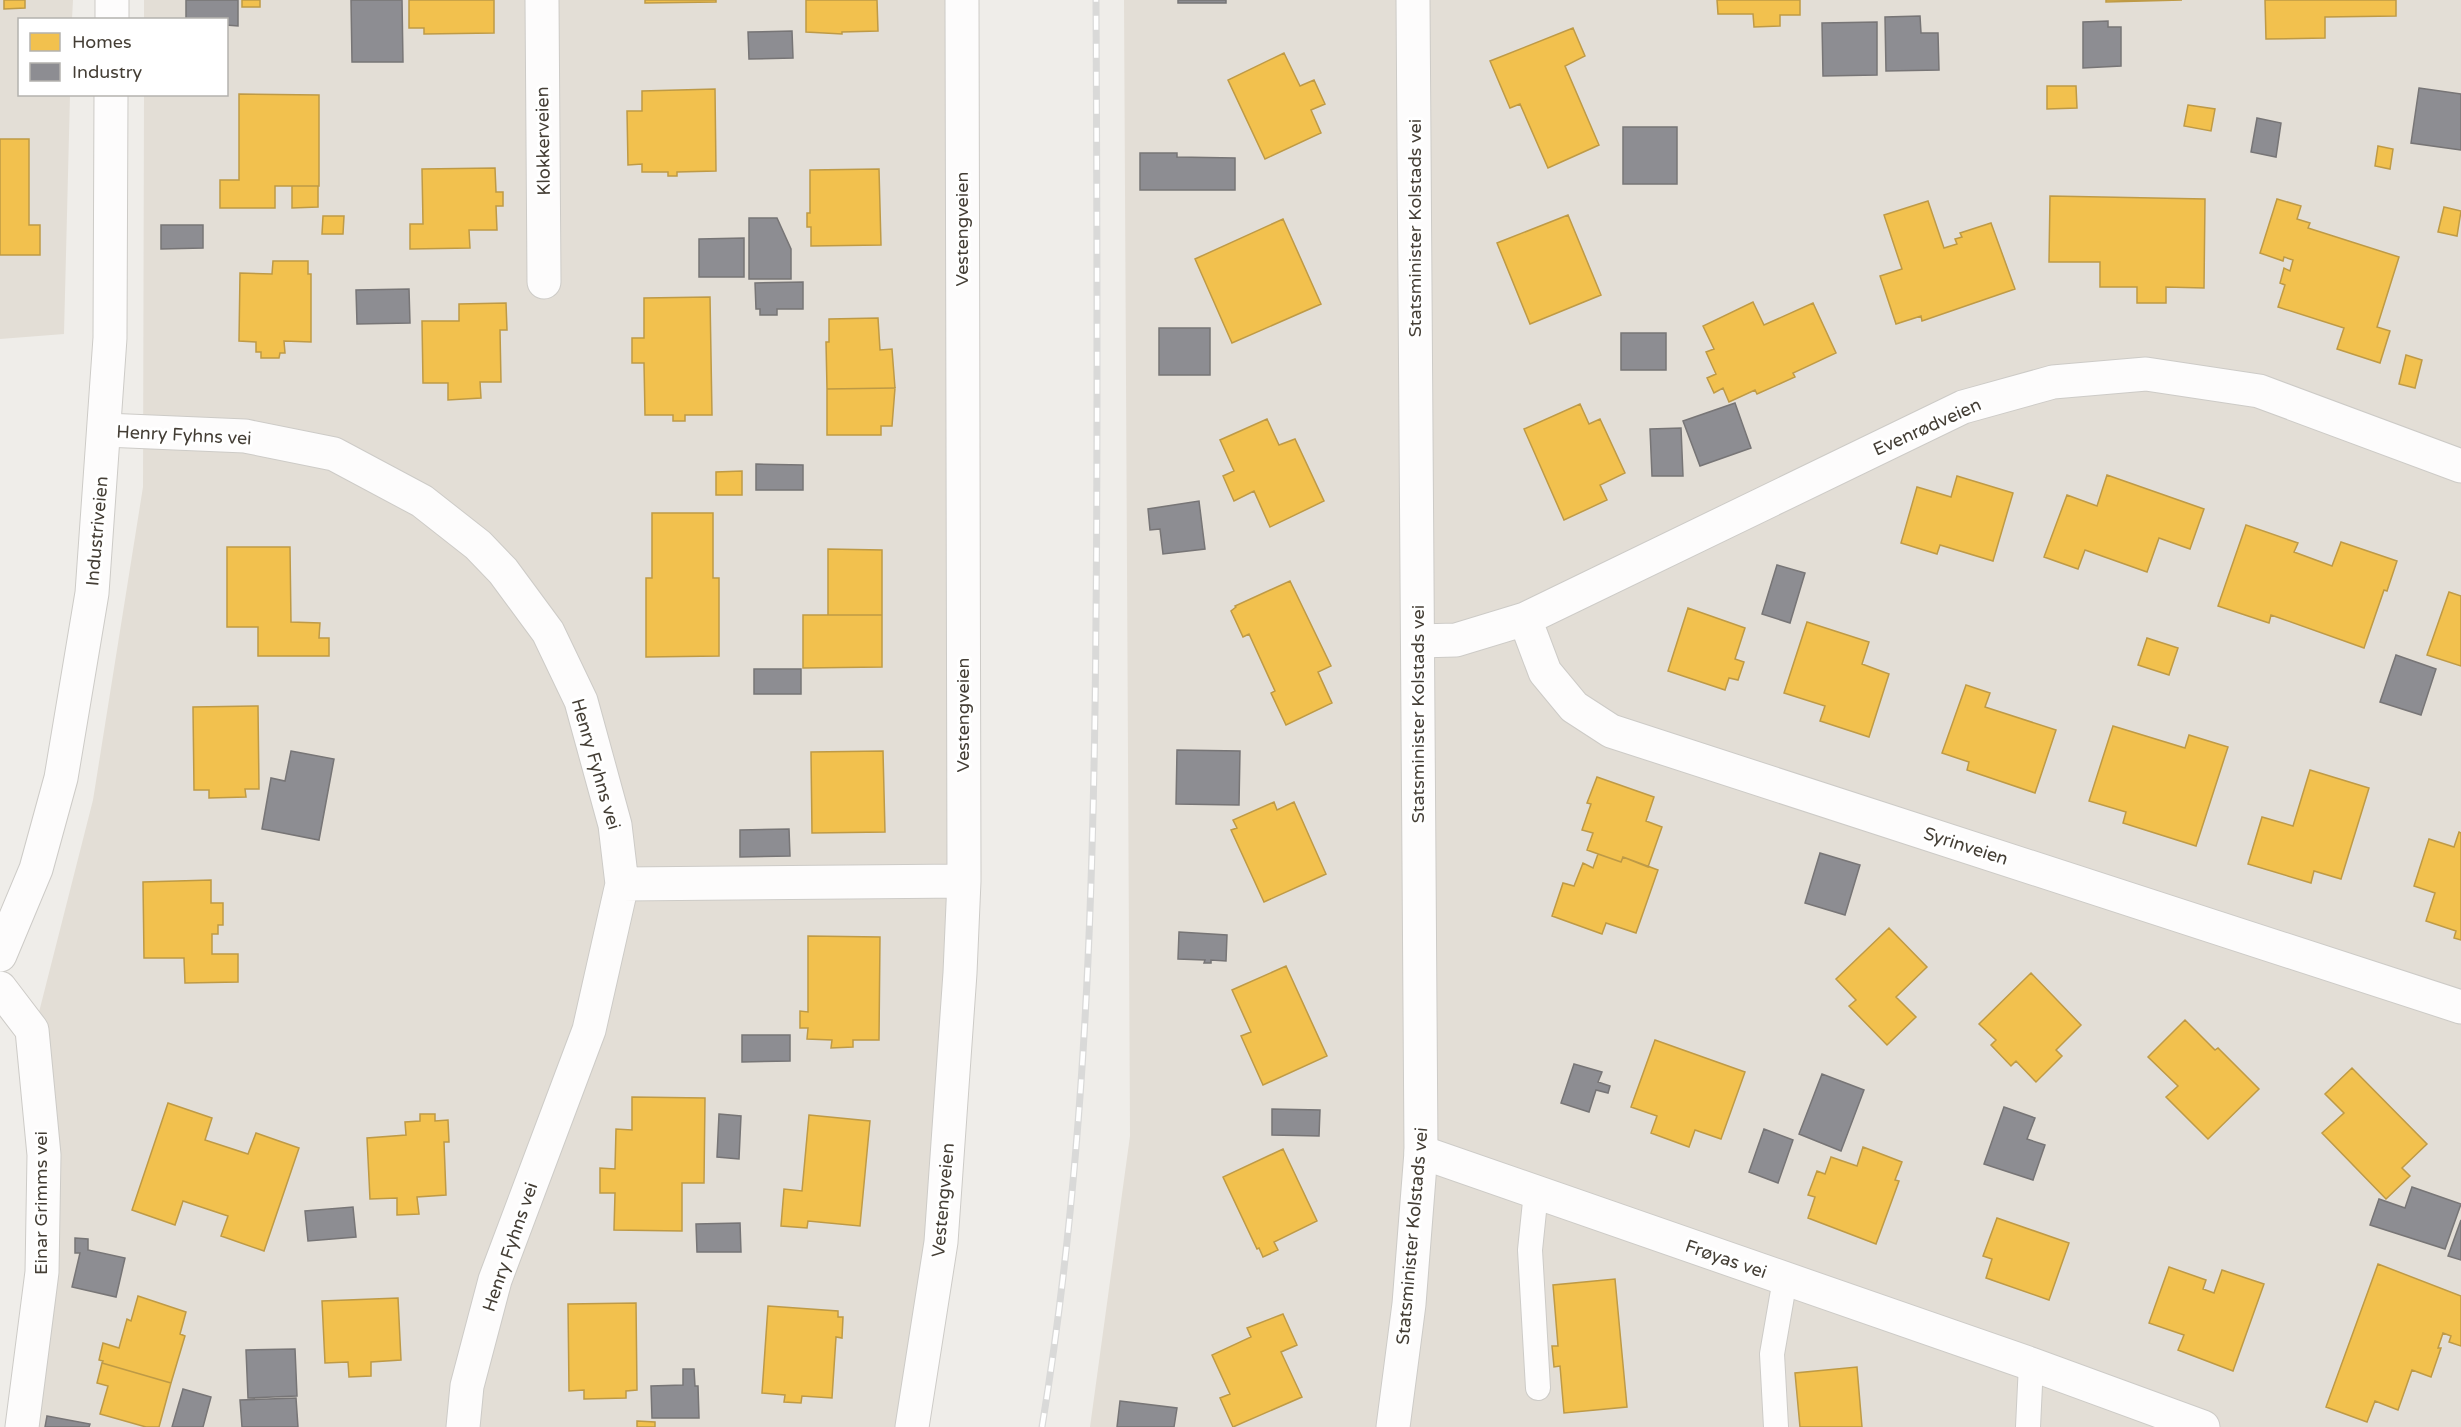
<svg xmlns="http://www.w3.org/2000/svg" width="2461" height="1427" font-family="'Varela Round',sans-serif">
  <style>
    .residential { fill: #e3ded6 }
    .homes { fill: #f2c14e; stroke: #be9a46; stroke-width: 1.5 }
    .industry { fill: #8d8d92; stroke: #777576; stroke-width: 1.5 }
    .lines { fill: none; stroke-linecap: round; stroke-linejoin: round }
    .service-casing { stroke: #cdcbc7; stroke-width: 26 }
    .minor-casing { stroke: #cdcbc7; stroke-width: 35 }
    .tertiary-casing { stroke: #cdcbc7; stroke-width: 35 }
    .service { stroke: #fdfcfc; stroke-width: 24 }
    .minor { stroke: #fdfcfc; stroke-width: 33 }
    .tertiary { stroke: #fdfcfc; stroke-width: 33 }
    .rail-casing { stroke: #d9d9d8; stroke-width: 7 }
    .rail { stroke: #fff; stroke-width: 4.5; stroke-dasharray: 14; stroke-linecap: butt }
    .labels { text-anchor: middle; stroke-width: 6; stroke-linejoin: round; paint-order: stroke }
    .street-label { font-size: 18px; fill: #443e35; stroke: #fff }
  </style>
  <rect width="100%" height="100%" fill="#efede9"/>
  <!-- residential -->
  <path class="residential" d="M 0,0 L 73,0 L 72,19 L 20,20 L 20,94 L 70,95 L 64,334 L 0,339 Z
    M 144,0 L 962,0 L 964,881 L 912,1427 L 22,1427 L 37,1020 L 93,800 L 143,487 L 144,95 L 226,94 L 226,20 L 144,19 Z
    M 1124,0 L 2461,0 L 2461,1427 L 1090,1427 L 1130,1136 Z"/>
  <!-- homes -->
  <path class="homes" d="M 4,0 L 25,0 L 25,8 L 4,9 Z
    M 242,0 L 260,0 L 260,7 L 242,7 Z
    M 409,0 L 494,0 L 494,33 L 424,34 L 424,28 L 409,28 Z
    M 645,0 L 716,0 L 716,2 L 645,3 Z
    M 806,0 L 877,0 L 878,31 L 842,32 L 842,34 L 806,32 Z
    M 1717,0 L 1800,0 L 1800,15 L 1780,15 L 1780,26 L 1754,27 L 1753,14 L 1718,14 Z
    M 2106,0 L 2182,0 L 2106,2 Z
    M 2265,0 L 2396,0 L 2396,16 L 2325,17 L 2325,38 L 2266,39 Z
    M 1573,28 L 1585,56 L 1565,66 L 1599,145 L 1548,168 L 1520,104 L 1510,108 L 1490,61 Z
    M 1284,53 L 1300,86 L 1314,80 L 1325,104 L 1311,110 L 1321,133 L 1265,159 L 1228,80 Z
    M 2047,86 L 2076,86 L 2077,108 L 2047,109 Z
    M 715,89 L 716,171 L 677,172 L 677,176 L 668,176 L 668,172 L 642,172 L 642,164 L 628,165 L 627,111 L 642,111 L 642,91 Z
    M 239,94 L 319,95 L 319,186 L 275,186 L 275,208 L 220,208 L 220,180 L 239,180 Z
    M 2188,105 L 2215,109 L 2211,131 L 2184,126 Z
    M 0,139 L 29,139 L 29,225 L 40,225 L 40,255 L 0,255 Z
    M 2378,146 L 2393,149 L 2390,169 L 2375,166 Z
    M 495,168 L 496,192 L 503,192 L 503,206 L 496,206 L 497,230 L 469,230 L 470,248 L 410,249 L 410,224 L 423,224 L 422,169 Z
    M 879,169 L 881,245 L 811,246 L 811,227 L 807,227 L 807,213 L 810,213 L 810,170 Z
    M 292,186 L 318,186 L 318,207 L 292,208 Z
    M 2050,196 L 2205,199 L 2204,288 L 2166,287 L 2166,303 L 2137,303 L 2137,287 L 2100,287 L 2100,262 L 2049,262 Z
    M 2277,199 L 2301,206 L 2297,219 L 2310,223 L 2308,228 L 2399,257 L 2377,327 L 2390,331 L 2380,363 L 2337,349 L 2344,328 L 2278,307 L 2285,285 L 2280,283 L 2284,268 L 2290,271 L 2293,260 L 2284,257 L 2283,261 L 2260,253 Z
    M 1928,201 L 1944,248 L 1957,244 L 1955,239 L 1962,237 L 1960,233 L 1991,223 L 2015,289 L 1922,321 L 1921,316 L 1896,324 L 1880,276 L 1902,269 L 1884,215 Z
    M 2444,207 L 2461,211 L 2457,236 L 2438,232 Z
    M 1568,215 L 1601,295 L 1530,324 L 1497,243 Z
    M 323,216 L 344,216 L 343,234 L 322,234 Z
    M 1283,219 L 1321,304 L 1232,343 L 1195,259 Z
    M 273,261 L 308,261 L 308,274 L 311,274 L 311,342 L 284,341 L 285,353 L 280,353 L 279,358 L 261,358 L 261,352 L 256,352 L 256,342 L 239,341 L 240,273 L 272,274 Z
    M 710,297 L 712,415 L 685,415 L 685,421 L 673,421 L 673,415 L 645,415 L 644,363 L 632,363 L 632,338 L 644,338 L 644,298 Z
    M 1753,302 L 1764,325 L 1813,303 L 1836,353 L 1793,373 L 1795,377 L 1757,394 L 1755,390 L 1729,402 L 1723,388 L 1714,393 L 1707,378 L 1716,374 L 1706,352 L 1714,349 L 1703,326 Z
    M 506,303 L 507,330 L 500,330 L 501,382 L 480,382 L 481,398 L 448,400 L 448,383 L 423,383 L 422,321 L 459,321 L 459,304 Z
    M 878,318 L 880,350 L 892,349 L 895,388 L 827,389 L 826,342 L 829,342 L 829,319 Z
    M 2406,355 L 2422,360 L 2415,388 L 2399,384 Z
    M 895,388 L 892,426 L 881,426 L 881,435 L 827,435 L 827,389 Z
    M 1580,404 L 1589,424 L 1600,419 L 1625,473 L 1600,485 L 1607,500 L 1564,520 L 1524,429 Z
    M 1267,419 L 1279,445 L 1295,439 L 1324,501 L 1270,527 L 1254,491 L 1234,501 L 1223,476 L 1234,471 L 1220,440 Z
    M 742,471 L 742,495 L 716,495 L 716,472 Z
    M 2107,475 L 2204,509 L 2190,549 L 2159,538 L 2147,572 L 2085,550 L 2078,569 L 2044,557 L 2067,495 L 2097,506 Z
    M 1957,476 L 2013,493 L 1993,561 L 1940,545 L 1937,554 L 1901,543 L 1917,487 L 1951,497 Z
    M 652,513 L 713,513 L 713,578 L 719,578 L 719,656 L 646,657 L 646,578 L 652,578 Z
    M 2246,525 L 2298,543 L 2294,552 L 2332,566 L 2341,542 L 2397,561 L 2387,591 L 2384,590 L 2364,648 L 2271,615 L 2269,623 L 2218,606 Z
    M 227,547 L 290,547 L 291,622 L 320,623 L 319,638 L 329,638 L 329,656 L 258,656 L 258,627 L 227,627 Z
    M 828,549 L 882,550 L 882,615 L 828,615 Z
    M 1290,581 L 1331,666 L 1318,672 L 1332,703 L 1286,725 L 1271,693 L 1275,691 L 1249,634 L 1243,637 L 1231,611 L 1236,607 L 1235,606 Z
    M 2449,592 L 2461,596 L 2461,666 L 2427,655 Z
    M 1688,608 L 1745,628 L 1735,659 L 1744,662 L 1738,680 L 1729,678 L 1725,690 L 1668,671 Z
    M 803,615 L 882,615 L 882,667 L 803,668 Z
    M 1807,622 L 1869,642 L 1862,664 L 1889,674 L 1869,737 L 1820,721 L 1825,706 L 1784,693 Z
    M 2147,638 L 2178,648 L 2169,675 L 2138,665 Z
    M 1966,685 L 1990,693 L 1985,707 L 2056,730 L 2035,793 L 1967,770 L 1969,762 L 1942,753 Z
    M 258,706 L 259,789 L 245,789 L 246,797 L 209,798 L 209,790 L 194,790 L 193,707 Z
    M 2113,726 L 2185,748 L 2189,735 L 2228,747 L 2196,846 L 2123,823 L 2126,812 L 2089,801 Z
    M 883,751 L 885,832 L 812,833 L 811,752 Z
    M 2310,770 L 2369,788 L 2341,879 L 2314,871 L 2311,883 L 2248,864 L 2262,817 L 2293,826 Z
    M 1597,777 L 1654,797 L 1646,821 L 1662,827 L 1648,867 L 1623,857 L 1621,862 L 1587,850 L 1593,833 L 1582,830 L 1591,804 L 1587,803 Z
    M 1274,802 L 1277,810 L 1294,802 L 1326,874 L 1264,902 L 1231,830 L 1237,828 L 1233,820 Z
    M 2459,832 L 2461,833 L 2461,940 L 2454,938 L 2456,931 L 2426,921 L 2435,893 L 2414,886 L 2429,839 L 2454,847 Z
    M 1598,854 L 1621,862 L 1623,857 L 1658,870 L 1636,933 L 1606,923 L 1602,934 L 1552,916 L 1563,883 L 1574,886 L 1583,863 L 1593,868 Z
    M 211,880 L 211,903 L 223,903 L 223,925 L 218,925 L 218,934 L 212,934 L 212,954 L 238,954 L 238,982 L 185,983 L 184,958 L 144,958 L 143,882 Z
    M 1889,928 L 1927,967 L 1896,997 L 1916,1017 L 1887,1045 L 1849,1006 L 1856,1000 L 1836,979 Z
    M 808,936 L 880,937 L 879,1040 L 853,1040 L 853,1047 L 831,1048 L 832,1040 L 807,1039 L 808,1028 L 800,1028 L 800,1011 L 808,1012 Z
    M 1286,966 L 1327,1056 L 1263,1085 L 1241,1036 L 1251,1032 L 1232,990 Z
    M 2031,973 L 2081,1025 L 2056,1050 L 2062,1056 L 2036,1082 L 2016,1061 L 2011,1066 L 1991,1045 L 1996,1040 L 1979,1024 Z
    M 2185,1020 L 2215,1050 L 2218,1048 L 2259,1089 L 2208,1139 L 2166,1097 L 2178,1086 L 2148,1057 Z
    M 1655,1040 L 1745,1072 L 1721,1139 L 1695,1130 L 1689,1147 L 1651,1133 L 1657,1116 L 1631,1107 Z
    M 2352,1068 L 2427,1144 L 2402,1168 L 2410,1176 L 2386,1199 L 2322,1133 L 2344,1113 L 2325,1094 Z
    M 632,1097 L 705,1098 L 704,1183 L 682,1183 L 682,1231 L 614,1230 L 615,1193 L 600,1193 L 600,1168 L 615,1169 L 616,1129 L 632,1130 Z
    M 168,1103 L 212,1118 L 205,1140 L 248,1154 L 256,1133 L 299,1148 L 264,1251 L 221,1236 L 228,1216 L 183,1201 L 175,1225 L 132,1210 Z
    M 420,1114 L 435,1114 L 435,1121 L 448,1120 L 449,1142 L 444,1142 L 446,1195 L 417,1197 L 419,1214 L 397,1215 L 397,1198 L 370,1199 L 367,1138 L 406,1135 L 405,1122 L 420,1121 Z
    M 809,1115 L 870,1121 L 860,1226 L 808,1221 L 807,1228 L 781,1226 L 784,1189 L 802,1191 Z
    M 1863,1147 L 1902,1162 L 1895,1180 L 1899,1181 L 1876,1244 L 1808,1218 L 1815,1197 L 1808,1195 L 1817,1171 L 1825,1174 L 1831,1157 L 1857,1166 Z
    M 1283,1149 L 1317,1221 L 1274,1242 L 1278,1250 L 1263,1257 L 1259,1248 L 1257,1249 L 1223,1177 Z
    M 1997,1218 L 2069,1243 L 2049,1300 L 1986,1278 L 1992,1259 L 1983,1256 Z
    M 2378,1264 L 2461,1296 L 2461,1346 L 2449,1342 L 2451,1336 L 2443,1333 L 2438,1348 L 2441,1348 L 2431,1377 L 2412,1370 L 2398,1410 L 2375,1401 L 2367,1422 L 2326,1407 Z
    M 2169,1267 L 2206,1280 L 2203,1289 L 2214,1293 L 2222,1270 L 2264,1284 L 2233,1371 L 2178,1350 L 2184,1335 L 2149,1323 Z
    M 1615,1279 L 1627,1407 L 1564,1413 L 1560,1366 L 1554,1367 L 1552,1346 L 1558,1346 L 1553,1285 Z
    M 138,1296 L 186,1312 L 180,1334 L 185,1336 L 171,1383 L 102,1363 L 103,1361 L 99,1360 L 103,1343 L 119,1348 L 127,1319 L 131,1321 Z
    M 398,1298 L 401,1360 L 371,1362 L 371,1376 L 349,1377 L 348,1362 L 325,1363 L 322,1301 Z
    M 636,1303 L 637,1390 L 626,1391 L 626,1398 L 584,1399 L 584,1390 L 569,1391 L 568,1304 Z
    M 768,1306 L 838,1311 L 838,1317 L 843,1317 L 842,1338 L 836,1337 L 832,1398 L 802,1396 L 801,1403 L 784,1402 L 785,1395 L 762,1393 Z
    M 1283,1314 L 1297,1345 L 1281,1352 L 1302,1397 L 1233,1427 L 1220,1398 L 1230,1394 L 1212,1355 L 1251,1337 L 1247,1328 Z
    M 102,1363 L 171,1383 L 159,1427 L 146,1427 L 100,1414 L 108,1386 L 97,1383 Z
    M 1857,1367 L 1862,1427 L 1800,1427 L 1795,1373 Z
    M 637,1421 L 655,1422 L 655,1427 L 637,1427 Z"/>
  <!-- industry -->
  <path class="industry" d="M 186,0 L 238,0 L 238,26 L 226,25 L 226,20 L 186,20 Z
    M 351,0 L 402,0 L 403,62 L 352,62 Z
    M 1178,0 L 1226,0 L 1226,3 L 1178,3 Z
    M 1920,16 L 1921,33 L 1938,33 L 1939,70 L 1886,71 L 1885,17 Z
    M 2108,21 L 2108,27 L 2121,27 L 2121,66 L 2083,68 L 2083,22 Z
    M 1877,22 L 1877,75 L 1823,76 L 1822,23 Z
    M 792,31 L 793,58 L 749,59 L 748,32 Z
    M 2419,88 L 2461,94 L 2461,150 L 2411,143 Z
    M 2257,118 L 2281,123 L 2276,157 L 2251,152 Z
    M 1623,127 L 1677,127 L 1677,184 L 1623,184 Z
    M 1140,153 L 1177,153 L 1177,157 L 1235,158 L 1235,190 L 1140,190 Z
    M 749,218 L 777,218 L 791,249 L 791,279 L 749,279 Z
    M 161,225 L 203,225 L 203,248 L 161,249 Z
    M 744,238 L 744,277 L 699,277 L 699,239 Z
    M 803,282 L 803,309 L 777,309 L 777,315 L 760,315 L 760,309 L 756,309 L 755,283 Z
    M 409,289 L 410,323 L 357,324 L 356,290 Z
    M 1159,328 L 1210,328 L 1210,375 L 1159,375 Z
    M 1621,333 L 1666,333 L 1666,370 L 1621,370 Z
    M 1735,403 L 1751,448 L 1700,466 L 1683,421 Z
    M 1681,428 L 1683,476 L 1652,476 L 1650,429 Z
    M 756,464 L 803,465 L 803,490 L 756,490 Z
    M 1199,501 L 1205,549 L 1163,554 L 1160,529 L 1150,530 L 1148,509 Z
    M 1777,565 L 1805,573 L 1790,623 L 1762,614 Z
    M 2396,655 L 2436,669 L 2421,715 L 2380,702 Z
    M 754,669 L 801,669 L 801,694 L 754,694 Z
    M 1177,750 L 1240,751 L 1239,805 L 1176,804 Z
    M 291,751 L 334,759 L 319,840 L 262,829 L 271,778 L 285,781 Z
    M 789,829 L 790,856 L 740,857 L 740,830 Z
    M 1820,853 L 1860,865 L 1845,915 L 1805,903 Z
    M 1179,932 L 1227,935 L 1226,961 L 1211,960 L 1211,963 L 1204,963 L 1205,960 L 1178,959 Z
    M 742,1035 L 790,1035 L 790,1061 L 742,1062 Z
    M 1574,1064 L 1602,1072 L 1598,1082 L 1610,1086 L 1608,1093 L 1596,1090 L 1589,1112 L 1561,1103 Z
    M 1822,1074 L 1864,1090 L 1841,1151 L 1799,1134 Z
    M 2004,1107 L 2035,1118 L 2027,1139 L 2045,1145 L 2033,1180 L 1984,1164 Z
    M 1272,1109 L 1320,1110 L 1319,1136 L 1272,1135 Z
    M 719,1114 L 741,1116 L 739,1159 L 717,1157 Z
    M 1764,1129 L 1793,1140 L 1778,1183 L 1749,1172 Z
    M 2412,1187 L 2461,1204 L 2445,1249 L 2370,1225 L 2379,1199 L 2405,1208 Z
    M 353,1207 L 356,1237 L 308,1241 L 305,1211 Z
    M 2461,1220 L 2461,1260 L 2448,1256 Z
    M 740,1223 L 741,1252 L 697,1252 L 696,1224 Z
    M 75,1238 L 88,1239 L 88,1250 L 125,1258 L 116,1297 L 72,1287 L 80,1253 L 75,1253 Z
    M 295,1349 L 297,1396 L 248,1398 L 246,1350 Z
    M 683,1369 L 694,1369 L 695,1386 L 698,1386 L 699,1418 L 652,1418 L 651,1386 L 683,1385 Z
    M 183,1389 L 211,1397 L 203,1427 L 172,1427 Z
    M 296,1398 L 298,1427 L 242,1427 L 240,1400 Z
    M 1120,1401 L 1177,1408 L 1174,1427 L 1117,1427 Z
    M 47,1416 L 90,1424 L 89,1427 L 45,1427 Z"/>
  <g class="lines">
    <!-- service casing -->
    <g class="service-casing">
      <path id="service" d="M 1536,1192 L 1530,1250 L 1538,1388
        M 1776,1427 L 1772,1354 L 1785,1279
        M 2028,1427 L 2031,1364"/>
    </g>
    <!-- minor casing -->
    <g class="minor-casing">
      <path id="minor" d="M 542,0 L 544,282
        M 105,430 L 245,436 L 334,454 L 422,501 L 478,545 L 503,571 L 548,632 L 581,701 L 615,825 L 622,884 L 589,1030 L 495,1280 L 467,1386 L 463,1427
        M 1525,619 L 1545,672 L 1574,707 L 1611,731 L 2461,1007
        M 1418,641 L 1456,640 L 1525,619 L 1963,407 L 2053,382 L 2146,374 L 2259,391 L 2461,466
        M 622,884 L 964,881
        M 0,988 L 32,1030 L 44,1155 L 42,1272 L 22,1427
        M 1421,1152 L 2031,1364 L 2203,1427
        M 912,1427 L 941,1242 L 960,973 L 964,881 L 962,0"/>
    </g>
    <!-- tertiary casing -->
    <g class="tertiary-casing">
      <path id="tertiary" d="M 112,20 L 112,0
        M 0,955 L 36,869 L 61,778 L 92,593 L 110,338 L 111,94
        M 1393,1427 L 1409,1304 L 1421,1152 L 1413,0"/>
    </g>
    <!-- service -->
    <use href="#service" class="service"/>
    <!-- minor -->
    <use href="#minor" class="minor"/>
    <!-- tertiary -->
    <use href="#tertiary" class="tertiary"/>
    <!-- rail casing -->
    <g class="rail-casing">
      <path id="rail" d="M 1042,1427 C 1086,1160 1094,888 1096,618 C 1098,412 1097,206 1096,0"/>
    </g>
    <!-- rail -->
    <use href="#rail" class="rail"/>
  </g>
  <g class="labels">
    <!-- street labels -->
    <g class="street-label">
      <text transform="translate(543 141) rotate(-91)" y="6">Klokkerveien</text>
      <text transform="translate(1415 228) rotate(-90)" y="6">Statsminister Kolstads vei</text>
      <text transform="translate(962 229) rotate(-90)" y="6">Vestengveien</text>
      <text transform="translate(1927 427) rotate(-24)" y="6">Evenrødveien</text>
      <text transform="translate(184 435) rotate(3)" y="6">Henry Fyhns vei</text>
      <text transform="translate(97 531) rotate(-85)" y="6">Industriveien</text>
      <text transform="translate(1418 714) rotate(-90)" y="6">Statsminister Kolstads vei</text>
      <text transform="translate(963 715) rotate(-90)" y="6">Vestengveien</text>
      <text transform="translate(596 764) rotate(74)" y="6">Henry Fyhns vei</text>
      <text transform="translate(1966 846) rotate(18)" y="6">Syrinveien</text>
      <text transform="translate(943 1200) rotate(-85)" y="6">Vestengveien</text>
      <text transform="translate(41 1203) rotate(-90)" y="6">Einar Grimms vei</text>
      <text transform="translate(1412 1236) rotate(-85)" y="6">Statsminister Kolstads vei</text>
      <text transform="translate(510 1247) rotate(-71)" y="6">Henry Fyhns vei</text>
      <text transform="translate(1726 1259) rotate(19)" y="6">Frøyas vei</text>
    </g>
  </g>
  <!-- legend -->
  <rect x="18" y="18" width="210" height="78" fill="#ffffff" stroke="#b4b2ae" stroke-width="1.5"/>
  <rect x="30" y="33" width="30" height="18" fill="#f2c14e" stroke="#b4b2ae" stroke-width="1.5"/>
  <text x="72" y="48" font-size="18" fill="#443e35">Homes</text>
  <rect x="30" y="63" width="30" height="18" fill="#8d8d92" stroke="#b4b2ae" stroke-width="1.5"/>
  <text x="72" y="78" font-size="18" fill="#443e35">Industry</text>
</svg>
